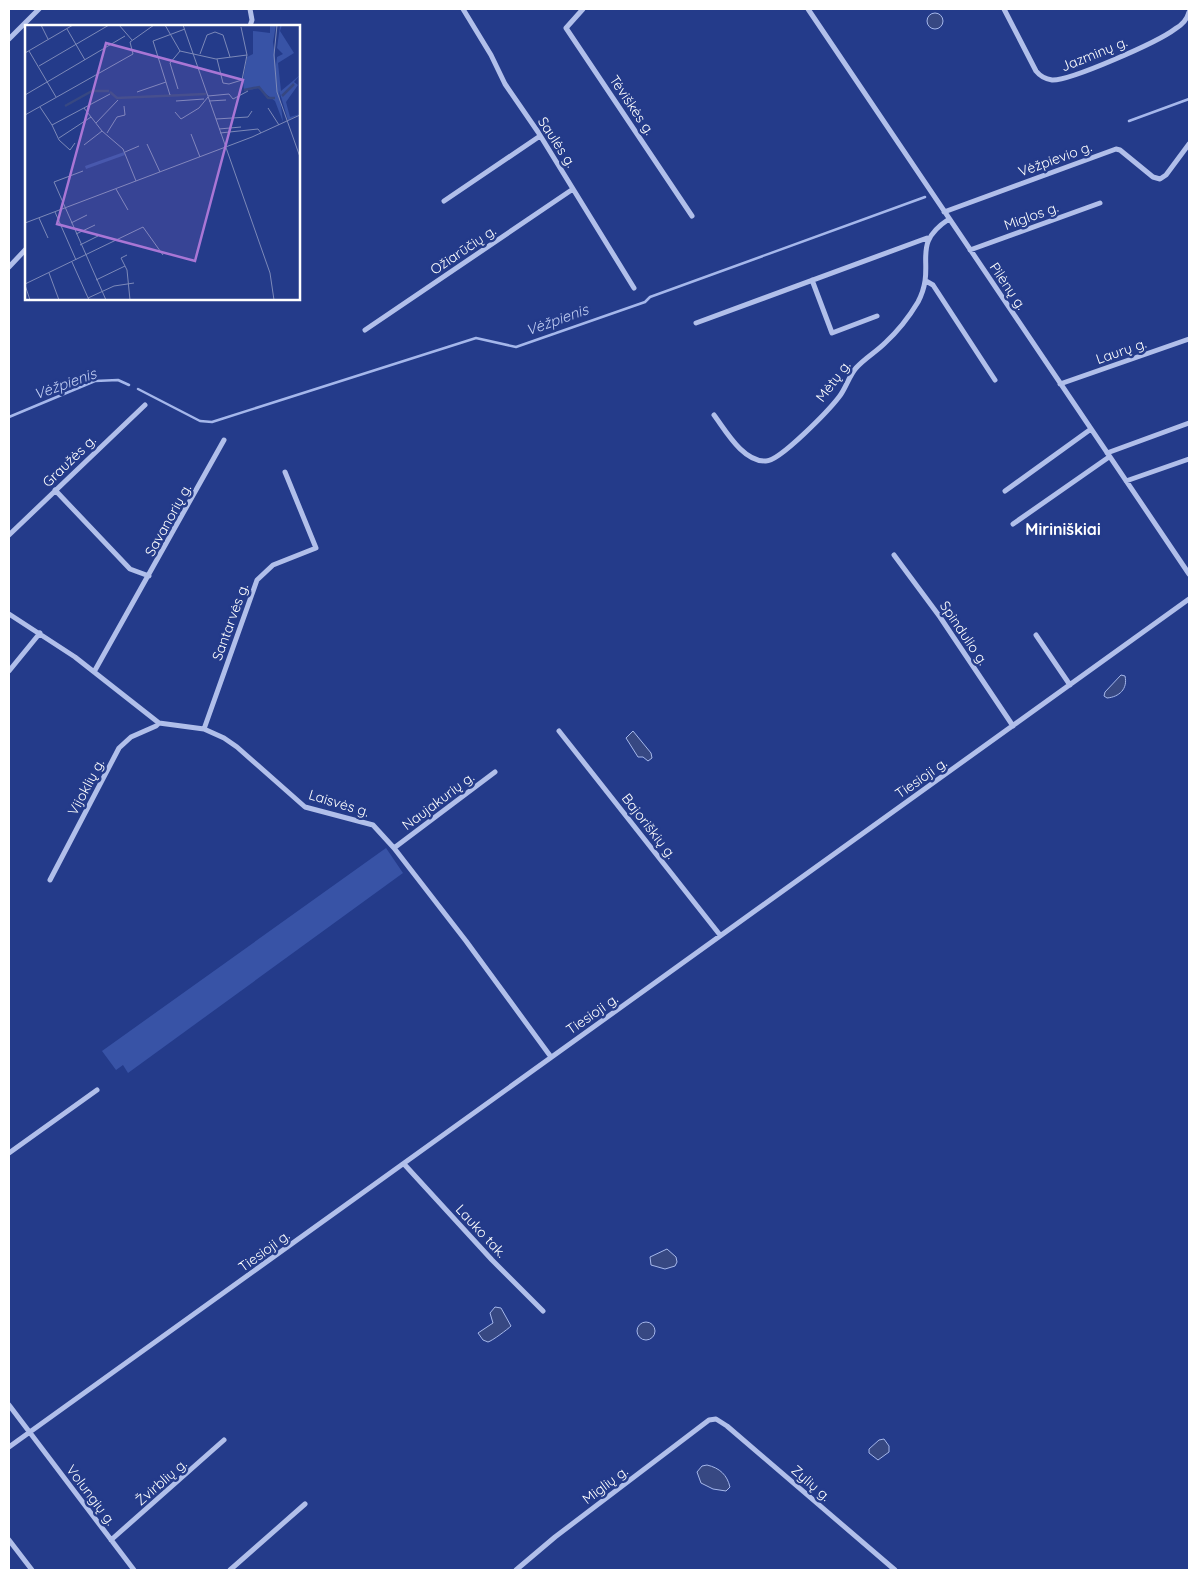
<svg xmlns="http://www.w3.org/2000/svg" width="1198" height="1579" font-family="Quicksand,sans-serif">
  <style>
    .green { fill: #3853a6 }
    .water { fill: #374882; stroke: #a5b7eb }
    .lines { fill: none; stroke-linecap: round; stroke-linejoin: round }
    .stream { stroke: #a5b7eb; stroke-width: 2.5 }
    .street { stroke: #b1bfea; stroke-width: 5 }
    .labels { text-anchor: middle; stroke-width: 5; stroke-linejoin: round; paint-order: stroke }
    .street-label { font-size: 14px; fill: #fff; stroke: #243b8a }
    .water-label { font-size: 15px; font-style: italic; fill: #bdcaf1; stroke: #243b8a }
    .quarter-label { font-size: 16px; font-weight: bold; fill: #fff; stroke: #243b8a }
    .inset-river { fill: none; stroke: #374882; stroke-width: 2.5 }
    .inset-road { fill: none; stroke: #7c89b9; stroke-width: 1 }
    .view { fill: #a976d5; fill-opacity: 0.15; stroke: #a976d5; stroke-width: 2.5 }
    .inset-edge { fill: none; stroke: #fff; stroke-width: 2.5 }
  </style>
  <rect width="100%" height="100%" fill="#243b8a"/>
  <!-- green -->
  <path class="green" d="M 386,848 L 403,873 L 128,1073 L 123,1065 L 116,1070 L 102,1051 Z"/>
  <!-- water -->
  <path class="water" d="M927 21a8 8 0 1 1 16 0a8 8 0 1 1-16 0Z
    M 1121,675 L 1125,676 C 1128,689 1119,697 1107,698 L 1104,696 L 1105,692 Z
    M 633,731 L 651,753 L 652,758 L 648,761 L 643,757 L 638,757 L 626,738 Z
    M 667,1249 L 676,1257 L 677,1262 L 675,1266 L 665,1269 L 651,1265 L 650,1257 Z
    M 495,1307 L 501,1308 L 511,1326 C 508,1329 492,1341 488,1342 L 483,1340 L 478,1333 L 493,1323 L 490,1313 Z
    M637 1331a9 9 0 1 1 18 0a9 9 0 1 1-18 0Z
    M 884,1439 L 889,1446 L 889,1452 L 878,1460 L 869,1453 L 869,1449 L 879,1440 Z
    M 707,1465 C 720,1468 727,1475 730,1487 L 726,1491 L 713,1489 L 701,1483 L 697,1472 L 702,1466 Z"/>
  <g class="lines">
    <!-- stream -->
    <path class="stream" d="M 1129,121 L 1189,99
      M 138,389 L 200,421 L 212,422 L 476,338 L 516,347 L 645,302 L 650,297 L 925,197
      M 9,417 L 95,381 L 118,380 L 129,385"/>
    <!-- street -->
    <path class="street" d="M 250,9 L 252,20 L 250,26
      M 463,9 L 491,55 L 505,84 L 538,132 L 634,288
      M 583,9 L 566,28 L 692,216
      M 808,9 L 1189,574
      M 1004,9 L 1036,71 C 1040,76 1045,79 1052,80 C 1070,81 1158,42 1175,29 C 1182,25 1187,20 1189,12
      M 9,39 L 39,9
      M 444,201 L 540,136
      M 944,212 L 1116,149 L 1120,150 L 1153,177 L 1160,179 L 1166,175 L 1189,144
      M 970,250 L 1100,203
      M 9,267 L 26,249
      M 812,280 L 832,333 L 877,316
      M 926,281 L 933,285 L 995,380
      M 696,323 L 927,238
      M 365,330 L 573,189
      M 1060,384 L 1189,339
      M 714,415 C 726,431 743,462 766,461 C 780,461 829,410 839,397 C 846,388 849,376 856,368 C 865,358 876,352 885,343 C 898,331 909,317 918,302 C 938,264 908,246 949,219
      M 1107,453 L 1189,423
      M 1126,481 L 1189,459
      M 55,490 L 130,569 L 149,576
      M 1005,491 L 1091,429
      M 1013,524 L 1109,457
      M 9,535 L 145,405
      M 894,555 L 940,617 L 1013,726
      M 9,614 L 75,657 L 159,723 L 204,729 L 224,738 L 237,747 L 305,807 L 373,825 L 394,848 L 466,941 L 551,1057
      M 1036,635 L 1070,685
      M 9,671 L 40,633
      M 94,672 L 224,440
      M 204,729 L 257,580 L 273,565 L 316,548 L 285,472
      M 559,731 L 720,935
      M 394,848 L 495,772
      M 50,880 L 119,748 L 131,737 L 156,726 L 159,723
      M 9,1153 L 97,1090
      M 404,1164 L 492,1260 L 543,1311
      M 9,1405 L 134,1570
      M 9,1447 L 1189,599
      M 9,1540 L 32,1570
      M 111,1540 L 224,1440
      M 230,1570 L 305,1504
      M 516,1570 L 555,1537 L 709,1420 L 716,1419 L 727,1426 L 895,1570"/>
  </g>
  <g class="labels">
    <!-- street labels -->
    <g class="street-label">
      <text transform="translate(1094 54) rotate(-22)" y="5">Jazminų g.</text>
      <text transform="translate(632 105) rotate(56)" y="5">Tėviškės g.</text>
      <text transform="translate(557 142) rotate(57)" y="5">Saulės g.</text>
      <text transform="translate(1055 159) rotate(-20)" y="5">Vėžpievio g.</text>
      <text transform="translate(1031 216) rotate(-20)" y="5">Miglos g.</text>
      <text transform="translate(463 250) rotate(-34)" y="5">Ožiarūčių g.</text>
      <text transform="translate(1008 286) rotate(56)" y="5">Pilėnų g.</text>
      <text transform="translate(1121 351) rotate(-19)" y="5">Laurų g.</text>
      <text transform="translate(833 381) rotate(-53)" y="5">Mėtų g.</text>
      <text transform="translate(69 461) rotate(-44)" y="5">Graužės g.</text>
      <text transform="translate(168 520) rotate(-61)" y="5">Savanorių g.</text>
      <text transform="translate(230 622) rotate(-70)" y="5">Santarvės g.</text>
      <text transform="translate(964 633) rotate(56)" y="5">Spindulio g.</text>
      <text transform="translate(921 778) rotate(-35)" y="5">Tiesioji g.</text>
      <text transform="translate(86 787) rotate(-62)" y="5">Vijoklių g.</text>
      <text transform="translate(438 801) rotate(-37)" y="5">Naujakurių g.</text>
      <text transform="translate(339 803) rotate(17)" y="5">Laisvės g.</text>
      <text transform="translate(649 826) rotate(52)" y="5">Bajoriškių g.</text>
      <text transform="translate(592 1014) rotate(-35)" y="5">Tiesioji g.</text>
      <text transform="translate(481 1231) rotate(47)" y="5">Lauko tak.</text>
      <text transform="translate(264 1251) rotate(-36)" y="5">Tiesioji g.</text>
      <text transform="translate(161 1482) rotate(-41)" y="5">Žvirblių g.</text>
      <text transform="translate(811 1483) rotate(41)" y="5">Zylių g.</text>
      <text transform="translate(605 1485) rotate(-37)" y="5">Miglių g.</text>
      <text transform="translate(91 1495) rotate(53)" y="5">Volungių g.</text>
    </g>
    <!-- water labels -->
    <g class="water-label">
      <text transform="translate(557 320) rotate(-20)" y="5">Vėžpienis</text>
      <text transform="translate(65 384) rotate(-20)" y="5">Vėžpienis</text>
    </g>
    <!-- quarter labels -->
    <g class="quarter-label">
      <text x="1063" y="535">Miriniškiai</text>
    </g>
  </g>
  <!-- overview -->
  <g transform="translate(25 25)">
    <rect width="275" height="275" fill="#243b8a"/>
    <path d="M 245,0 L 251,0 L 248,17 L 258,97 L 250,76 L 233,63 L 219,66 L 218,55 L 222,32 L 228,29 L 228,6 L 245,8 ZM 257,0 L 255,6 L 269,28 L 253,38 L 256,66 L 275,50 L 269,57 L 273,60 L 261,77 L 265,92 L 275,89 L 263,95 L 253,62 L 251,40 L 252,32 L 258,29 L 252,23 L 255,1 ZM 99,127 L 100,130 L 61,144 L 60,141 Z" fill="#3853a6"/>
    <path class="inset-river" d="M 219,65 L 234,62 L 243,73 L 250,73M 85,67 L 92,73 L 181,69M 257,71 L 269,59M 40,81 L 67,66 L 84,66"/>
    <path class="inset-road" d="M 16,0 L 23,14M 94,0 L 107,15M 140,0 L 155,26 L 191,34 L 222,30 L 216,2M 158,0 L 245,248 L 249,275M 252,0 L 249,30 L 252,67 L 275,132M 42,4 L 60,35M 4,26 L 31,72M 0,28 L 48,0M 175,29 L 182,10 L 190,7 L 198,10 L 205,32M 192,34 L 198,58 L 204,59 L 217,55 L 222,30M 14,41 L 84,0M 153,64 L 145,38 L 155,26M 112,67 L 141,57M 0,70 L 100,11M 145,70 L 128,16 L 160,4M 183,71 L 204,69 L 208,74 L 223,66M 151,76 L 179,74M 184,76 L 201,75M 15,82 L 27,100 L 85,69M 59,83 L 77,106 L 98,124 L 111,156M 243,83 L 254,100M 150,87 L 156,94 L 174,83 L 183,72M 0,90 L 108,29 L 105,17 L 129,0M 191,94 L 223,92 L 227,86M 71,98 L 93,75M 27,100 L 34,115 L 45,125 L 50,118M 194,104 L 216,102M 82,108 L 92,92 L 100,90 L 99,81M 195,108 L 233,104 L 236,108M 166,109 L 175,132M 34,113 L 66,92M 122,119 L 135,147M 59,120 L 77,106M 100,127 L 114,121M 58,146 L 29,157 L 81,275M 91,164 L 103,185M 30,187 L 51,235M 14,193 L 23,213M 0,198 L 227,112 L 275,90M 46,198 L 62,190M 51,209 L 70,200M 55,220 L 73,211M 102,230 L 96,233 L 102,245 L 105,275M 47,237 L 64,275M 24,248 L 34,275M 71,255 L 100,241M 0,259 L 118,202 L 138,230M 0,260 L 5,275M 63,273 L 89,261 L 109,258"/>
    <path class="view" d="M 81,18 L 218,55 L 170,236 L 32,199 Z"/>
    <rect width="275" height="275" class="inset-edge"/>
  </g>
  <!-- border -->
  <rect width="1198" height="1579" fill="none" stroke="#ffffff" stroke-width="20"/>
</svg>
